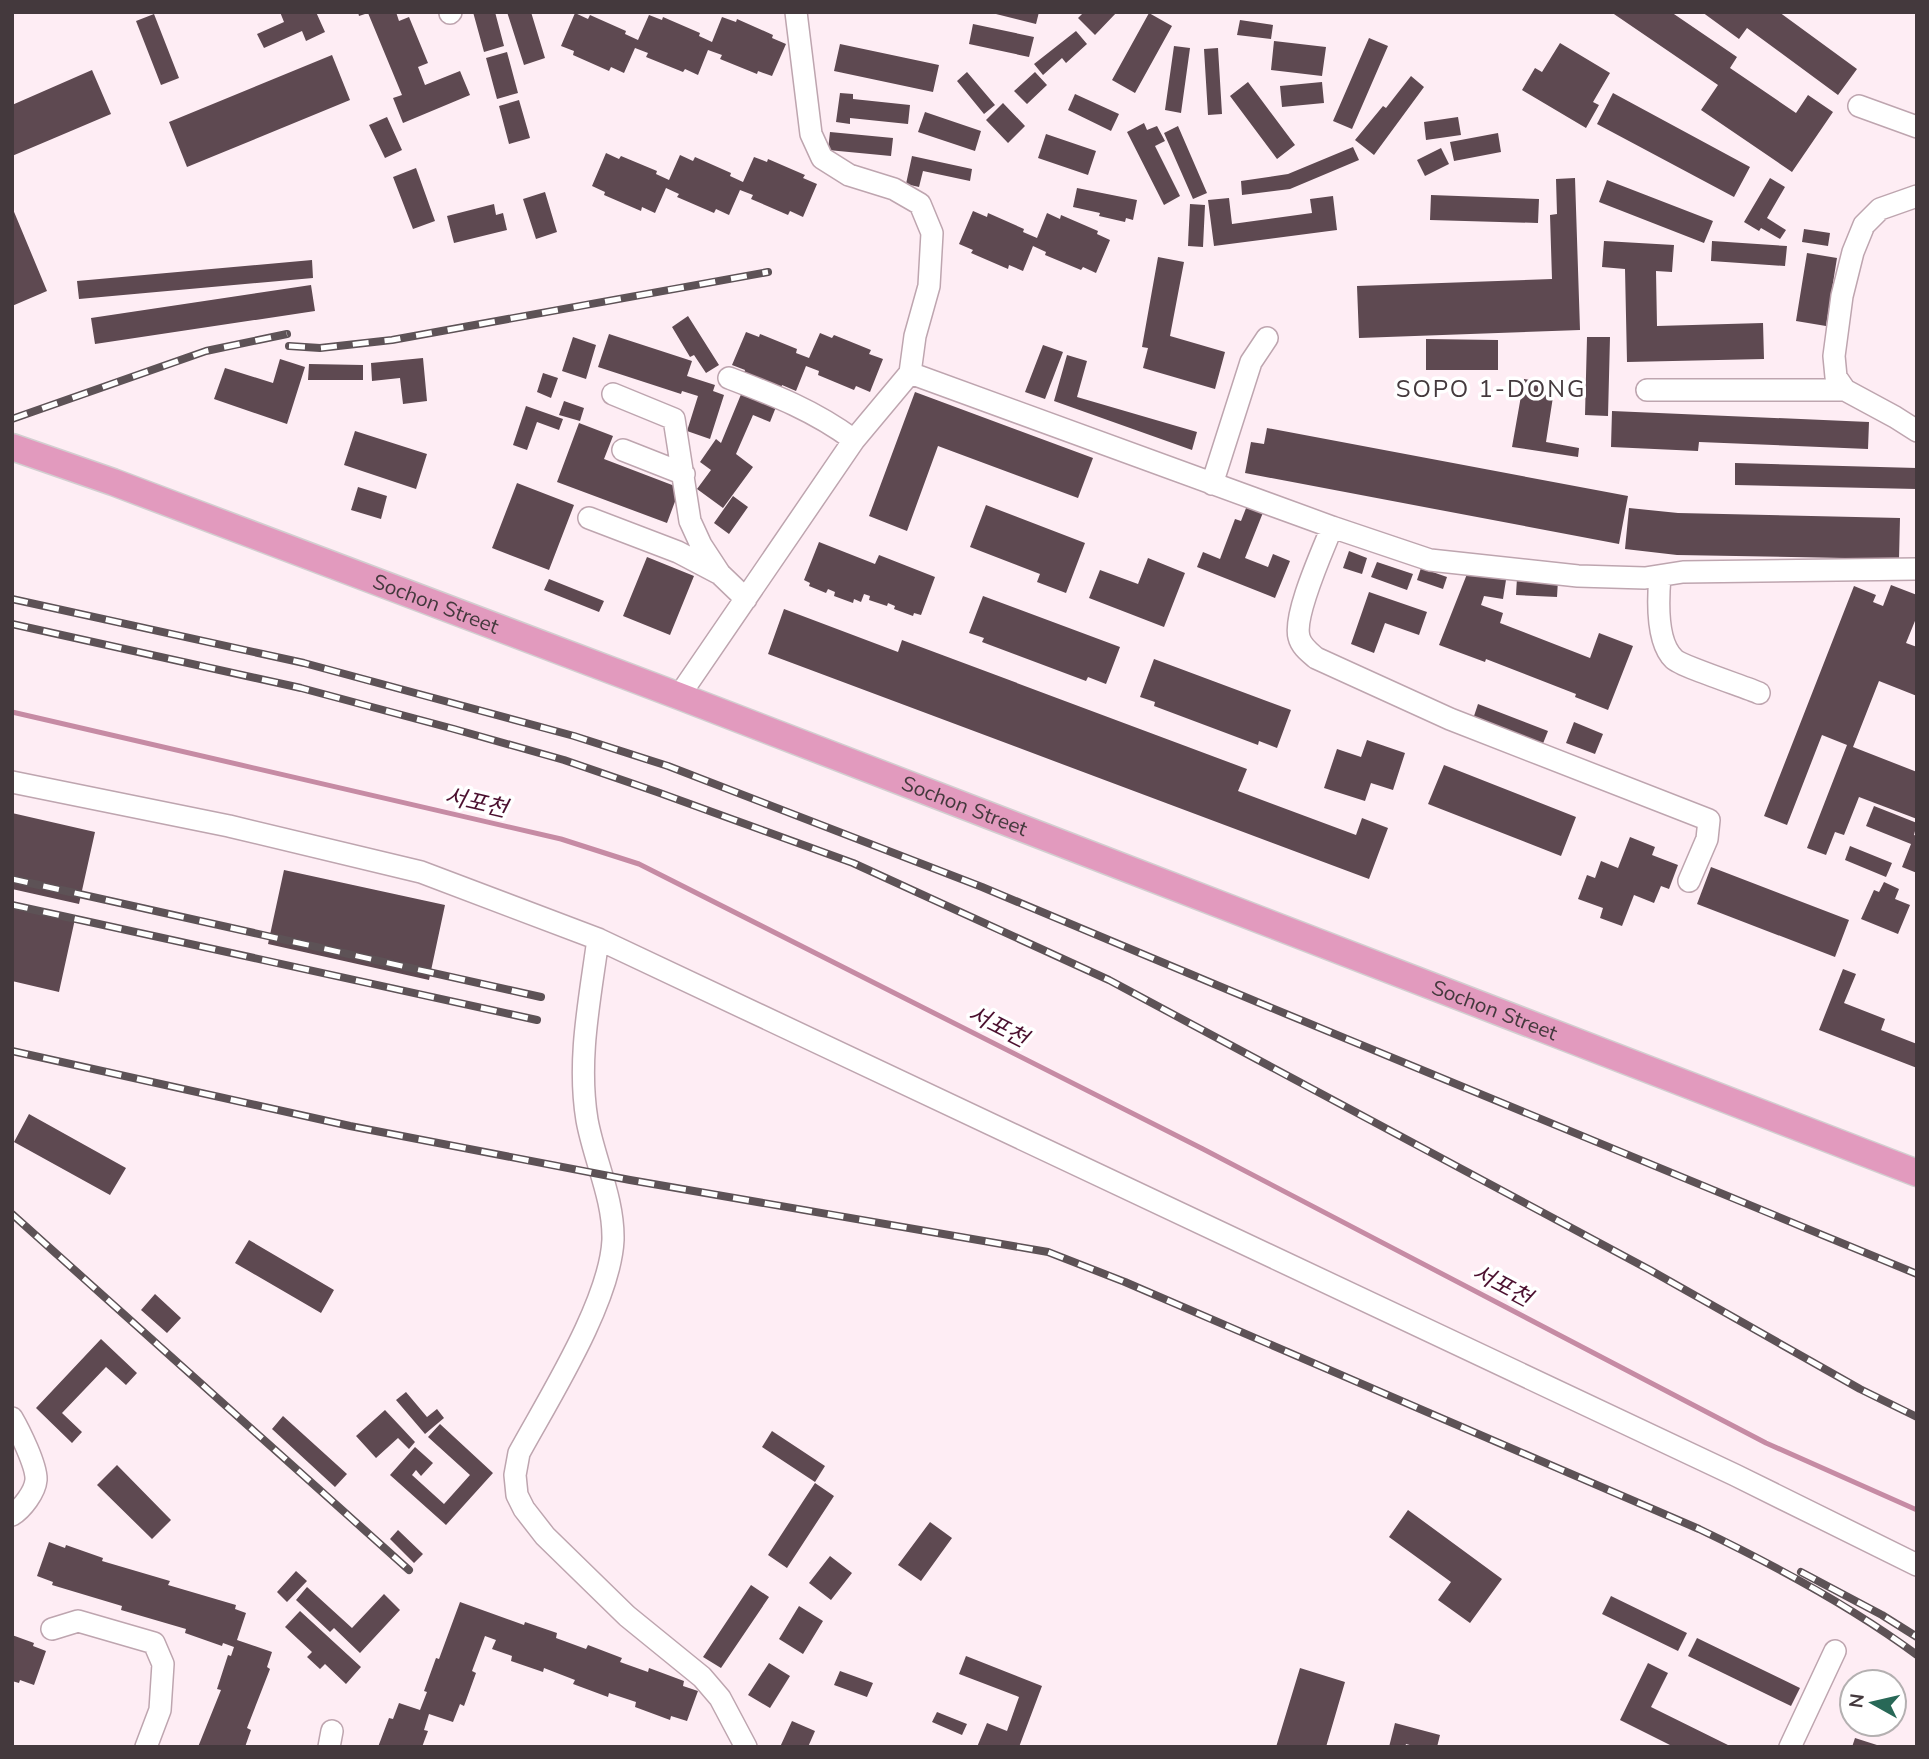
<svg xmlns="http://www.w3.org/2000/svg" width="1929" height="1759" font-family="'Nunito Sans','Noto Sans KR',sans-serif">
  <style>
    .lines { fill: none; stroke-linecap: round; stroke-linejoin: round }
    .stream { stroke: #c68ba4; stroke-width: 5 }
    .building { fill: #5e4951 }
    .minor-casing { stroke: #bea5af; stroke-width: 24 }
    .major-casing { stroke: #d2cfd0; stroke-width: 29 }
    .minor { stroke: #fff; stroke-width: 21 }
    .major { stroke: #e29abe; stroke-width: 26 }
    .rail-casing { stroke: #5d5256; stroke-width: 8 }
    .rail { stroke: #fff; stroke-width: 5; stroke-dasharray: 16; stroke-linecap: butt }
    .labels { text-anchor: middle; stroke-width: 7; stroke-linejoin: round; paint-order: stroke }
    .street-label { font-size: 21px; fill: #44393d; stroke: #fff }
    .water-label { font-size: 23px; font-style: italic; fill: #4b102f; stroke: #fff }
    .quarter-label { font-size: 24px; letter-spacing: 2px; fill: #44393d; stroke: #fff }
  </style>
  <rect width="100%" height="100%" fill="#feedf4"/>
  <g class="lines">
    <!-- stream -->
    <path class="stream" d="M 12,712 L 561,839 L 639,864 L 1203,1149 L 1766,1443 L 1917,1510"/>
  </g>
  <!-- building -->
  <path class="building" d="M 280,12 L 316,12 L 325,32 L 306,41 L 302,31 L 264,48 L 257,34 L 284,22 Z
    M 358,12 L 396,12 L 399,21 L 409,17 L 428,63 L 418,67 L 425,85 L 460,71 L 470,95 L 403,123 L 393,98 L 402,95 L 368,13 L 359,16 Z
    M 473,12 L 495,12 L 504,46 L 484,52 Z
    M 507,12 L 531,12 L 545,58 L 524,65 Z
    M 988,12 L 1039,12 L 1036,24 Z
    M 1084,12 L 1117,12 L 1095,35 L 1078,18 Z
    M 1611,12 L 1671,12 L 1737,57 L 1730,68 L 1796,113 L 1808,95 L 1833,112 L 1792,172 L 1701,110 L 1718,85 Z
    M 1702,12 L 1779,12 L 1857,69 L 1838,95 L 1747,28 L 1739,39 Z
    M 575,13 L 588,19 L 590,15 L 626,31 L 625,34 L 638,40 L 649,15 L 662,20 L 663,17 L 700,33 L 699,36 L 712,42 L 722,17 L 736,22 L 737,19 L 773,35 L 772,38 L 786,44 L 772,76 L 758,71 L 757,74 L 720,59 L 722,55 L 708,50 L 698,75 L 685,69 L 683,72 L 646,57 L 648,53 L 635,48 L 624,73 L 611,67 L 609,71 L 573,55 L 574,51 L 561,46 Z
    M 1149,13 L 1172,26 L 1135,93 L 1112,80 Z
    M 154,14 L 179,78 L 161,85 L 136,21 Z
    M 1240,20 L 1273,25 L 1271,39 L 1237,35 Z
    M 973,24 L 1034,37 L 1029,57 L 969,44 Z
    M 1076,31 L 1087,44 L 1066,63 L 1062,58 L 1043,75 L 1034,64 Z
    M 1369,38 L 1388,46 L 1352,129 L 1333,121 Z
    M 1274,41 L 1326,47 L 1322,76 L 1271,70 Z
    M 1560,43 L 1610,73 L 1593,102 L 1599,105 L 1586,128 L 1522,90 L 1535,68 L 1542,72 Z
    M 840,44 L 939,65 L 933,92 L 834,71 Z
    M 1174,46 L 1190,48 L 1181,113 L 1165,110 Z
    M 1218,48 L 1222,114 L 1208,115 L 1204,49 Z
    M 507,52 L 518,93 L 497,99 L 486,58 Z
    M 332,55 L 350,100 L 187,167 L 169,122 Z
    M 92,70 L 111,114 L 12,156 L 12,105 Z
    M 967,72 L 995,105 L 984,114 L 957,81 Z
    M 1035,72 L 1047,85 L 1027,104 L 1014,91 Z
    M 1411,76 L 1424,87 L 1374,155 L 1355,140 L 1383,106 L 1386,108 Z
    M 1248,82 L 1295,145 L 1277,159 L 1230,96 Z
    M 1322,82 L 1324,103 L 1282,107 L 1280,86 Z
    M 840,93 L 853,94 L 853,99 L 910,105 L 908,124 L 850,118 L 850,124 L 836,122 Z
    M 1613,93 L 1750,167 L 1734,197 L 1597,124 Z
    M 1075,94 L 1119,114 L 1111,131 L 1068,110 Z
    M 519,100 L 530,138 L 509,144 L 499,106 Z
    M 1003,103 L 1025,126 L 1008,143 L 986,120 Z
    M 925,112 L 981,131 L 975,151 L 918,132 Z
    M 387,117 L 402,150 L 385,158 L 369,125 Z
    M 1458,117 L 1461,135 L 1426,140 L 1424,122 Z
    M 1144,123 L 1147,130 L 1157,126 L 1165,141 L 1155,146 L 1180,196 L 1164,205 L 1127,132 Z
    M 1178,126 L 1207,193 L 1193,199 L 1164,133 Z
    M 830,132 L 893,138 L 891,156 L 828,150 Z
    M 1498,133 L 1501,152 L 1454,161 L 1450,142 Z
    M 1046,134 L 1096,151 L 1088,175 L 1038,158 Z
    M 1353,147 L 1359,160 L 1290,189 L 1242,195 L 1241,181 L 1288,174 Z
    M 1441,148 L 1449,164 L 1425,176 L 1417,160 Z
    M 606,153 L 619,159 L 621,156 L 657,171 L 656,174 L 669,180 L 680,155 L 693,161 L 695,157 L 731,173 L 730,176 L 743,182 L 754,157 L 767,162 L 768,159 L 805,175 L 803,178 L 817,184 L 803,217 L 790,211 L 788,215 L 751,199 L 753,195 L 740,190 L 729,215 L 716,209 L 714,213 L 677,197 L 679,194 L 666,188 L 655,213 L 642,207 L 641,211 L 604,195 L 605,192 L 592,186 Z
    M 912,156 L 972,169 L 970,181 L 923,171 L 919,187 L 906,184 Z
    M 416,168 L 435,221 L 413,229 L 393,177 Z
    M 1575,178 L 1580,330 L 1359,338 L 1357,286 L 1552,279 L 1550,215 L 1557,214 L 1556,179 Z
    M 1770,178 L 1785,187 L 1767,218 L 1786,230 L 1780,239 L 1761,228 L 1759,231 L 1744,222 Z
    M 1607,180 L 1713,221 L 1704,243 L 1599,202 Z
    M 1077,188 L 1137,200 L 1133,220 L 1126,218 L 1125,222 L 1099,216 L 1100,213 L 1073,207 Z
    M 545,192 L 557,232 L 536,239 L 523,199 Z
    M 1431,195 L 1539,199 L 1538,223 L 1430,220 Z
    M 1333,196 L 1337,230 L 1214,246 L 1208,200 L 1229,198 L 1232,224 L 1312,213 L 1310,199 Z
    M 494,204 L 496,215 L 503,213 L 507,230 L 454,243 L 447,216 Z
    M 1190,204 L 1205,205 L 1203,247 L 1188,246 Z
    M 12,207 L 47,291 L 12,306 Z
    M 973,211 L 987,217 L 988,213 L 1024,229 L 1023,232 L 1037,238 L 1047,213 L 1060,219 L 1061,215 L 1098,231 L 1097,234 L 1110,240 L 1096,273 L 1083,267 L 1081,270 L 1045,255 L 1046,252 L 1033,246 L 1023,271 L 1009,265 L 1008,269 L 971,253 L 973,250 L 959,244 Z
    M 1804,229 L 1830,233 L 1828,246 L 1802,242 Z
    M 1604,241 L 1674,245 L 1672,272 L 1656,271 L 1657,326 L 1763,323 L 1764,359 L 1627,362 L 1625,269 L 1602,267 Z
    M 1712,241 L 1787,246 L 1785,266 L 1711,261 Z
    M 1807,253 L 1837,258 L 1826,326 L 1796,321 Z
    M 1158,257 L 1184,262 L 1170,336 L 1225,352 L 1215,389 L 1143,368 L 1148,348 L 1142,347 Z
    M 312,260 L 313,278 L 79,299 L 77,281 Z
    M 311,285 L 315,311 L 95,344 L 91,318 Z
    M 688,316 L 719,365 L 706,373 L 694,355 L 690,357 L 672,327 Z
    M 746,332 L 759,337 L 760,334 L 797,349 L 796,353 L 809,358 L 820,333 L 832,338 L 834,335 L 871,350 L 869,354 L 883,359 L 870,392 L 856,386 L 854,390 L 818,375 L 819,371 L 806,366 L 796,391 L 782,385 L 781,389 L 744,374 L 745,370 L 732,365 Z
    M 609,334 L 692,361 L 687,376 L 715,385 L 713,391 L 724,395 L 710,439 L 687,431 L 698,396 L 682,391 L 681,394 L 598,367 Z
    M 573,337 L 596,345 L 586,379 L 562,371 Z
    M 1587,337 L 1610,337 L 1608,416 L 1585,415 Z
    M 1426,339 L 1498,340 L 1498,370 L 1426,370 Z
    M 1043,345 L 1063,352 L 1045,399 L 1025,392 Z
    M 1067,355 L 1087,361 L 1077,397 L 1197,432 L 1192,450 L 1054,401 Z
    M 423,358 L 427,401 L 403,404 L 400,378 L 372,381 L 371,363 Z
    M 280,359 L 305,367 L 287,424 L 214,399 L 225,368 L 273,383 Z
    M 309,364 L 363,365 L 363,380 L 308,380 Z
    M 543,373 L 558,378 L 551,398 L 537,392 Z
    M 1524,379 L 1555,384 L 1546,442 L 1579,448 L 1578,457 L 1512,447 Z
    M 742,392 L 776,407 L 770,422 L 753,415 L 736,454 L 753,467 L 723,508 L 697,489 L 711,470 L 700,462 L 716,439 L 721,443 Z
    M 915,392 L 1093,458 L 1078,498 L 938,446 L 907,531 L 869,516 Z
    M 564,401 L 584,408 L 580,421 L 559,415 Z
    M 526,406 L 563,419 L 559,430 L 537,422 L 527,450 L 513,445 Z
    M 1612,411 L 1869,422 L 1868,449 L 1699,442 L 1698,451 L 1611,447 Z
    M 579,423 L 613,436 L 604,459 L 680,488 L 667,523 L 557,482 Z
    M 1267,428 L 1628,496 L 1619,544 L 1245,473 L 1251,442 L 1264,444 Z
    M 355,431 L 427,454 L 416,489 L 344,465 Z
    M 1735,463 L 1917,468 L 1917,489 L 1735,485 Z
    M 517,483 L 574,505 L 549,570 L 492,548 Z
    M 358,487 L 387,496 L 381,519 L 351,510 Z
    M 733,496 L 748,507 L 729,534 L 714,523 Z
    M 1248,503 L 1264,510 L 1245,558 L 1268,567 L 1273,554 L 1290,561 L 1275,598 L 1197,567 L 1203,552 L 1220,559 L 1235,519 L 1241,521 Z
    M 986,505 L 1085,543 L 1066,593 L 1037,582 L 1040,574 L 970,547 Z
    M 1629,508 L 1678,513 L 1900,518 L 1899,559 L 1677,555 L 1625,549 Z
    M 819,542 L 875,564 L 879,555 L 935,577 L 921,615 L 914,613 L 913,616 L 894,609 L 895,606 L 888,603 L 887,606 L 869,600 L 870,596 L 864,594 L 861,602 L 854,599 L 853,603 L 834,596 L 835,592 L 828,589 L 826,593 L 809,586 L 810,583 L 804,580 Z
    M 1349,551 L 1367,558 L 1362,574 L 1343,568 Z
    M 647,557 L 694,576 L 670,635 L 623,616 Z
    M 1148,558 L 1185,573 L 1164,627 L 1089,598 L 1100,570 L 1138,584 Z
    M 1377,562 L 1413,574 L 1407,590 L 1371,577 Z
    M 1421,568 L 1447,577 L 1443,589 L 1417,580 Z
    M 1467,574 L 1506,580 L 1503,599 L 1484,596 L 1481,605 L 1503,613 L 1500,623 L 1590,658 L 1599,633 L 1633,646 L 1608,710 L 1575,697 L 1576,694 L 1486,659 L 1485,662 L 1439,645 Z
    M 1517,578 L 1558,580 L 1557,597 L 1516,595 Z
    M 549,579 L 604,601 L 599,612 L 544,590 Z
    M 1891,585 L 1917,595 L 1917,616 L 1906,643 L 1917,647 L 1917,696 L 1879,681 L 1853,747 L 1917,772 L 1917,819 L 1859,797 L 1844,835 L 1835,832 L 1826,855 L 1807,848 L 1847,745 L 1822,735 L 1787,825 L 1764,816 L 1854,586 L 1876,595 L 1873,602 L 1883,606 Z
    M 1369,592 L 1427,612 L 1419,635 L 1385,623 L 1374,653 L 1351,644 Z
    M 983,596 L 1120,647 L 1106,684 L 1088,677 L 1086,681 L 982,642 L 984,638 L 969,633 Z
    M 784,609 L 898,652 L 902,640 L 1247,769 L 1238,791 L 1356,835 L 1362,818 L 1388,828 L 1369,879 L 768,654 Z
    M 1154,659 L 1291,710 L 1277,748 L 1259,741 L 1258,745 L 1154,706 L 1155,702 L 1140,697 Z
    M 1478,704 L 1548,731 L 1542,746 L 1473,719 Z
    M 1574,722 L 1603,734 L 1595,754 L 1566,743 Z
    M 1367,740 L 1405,753 L 1393,790 L 1371,783 L 1365,801 L 1324,788 L 1337,749 L 1361,757 Z
    M 1444,765 L 1576,817 L 1561,856 L 1428,804 Z
    M 1874,806 L 1917,823 L 1914,835 L 1917,836 L 1917,873 L 1902,867 L 1911,844 L 1866,826 Z
    M 12,813 L 95,832 L 79,904 L 12,889 Z
    M 1630,837 L 1655,847 L 1652,855 L 1678,865 L 1669,889 L 1661,886 L 1654,903 L 1634,895 L 1622,926 L 1600,918 L 1603,908 L 1578,899 L 1587,875 L 1595,878 L 1601,861 L 1618,868 Z
    M 1850,846 L 1892,863 L 1886,877 L 1845,860 Z
    M 1711,867 L 1849,920 L 1835,957 L 1697,904 Z
    M 284,870 L 445,905 L 429,980 L 268,944 Z
    M 1884,882 L 1899,889 L 1895,899 L 1910,905 L 1898,934 L 1861,919 L 1874,890 L 1879,892 Z
    M 12,905 L 75,919 L 59,992 L 12,981 Z
    M 1843,969 L 1856,974 L 1844,1003 L 1885,1019 L 1881,1030 L 1917,1044 L 1917,1068 L 1819,1030 Z
    M 29,1114 L 126,1168 L 110,1195 L 14,1142 Z
    M 249,1240 L 334,1290 L 321,1313 L 235,1263 Z
    M 155,1294 L 181,1318 L 167,1333 L 141,1310 Z
    M 101,1339 L 137,1373 L 126,1385 L 106,1367 L 62,1413 L 82,1432 L 72,1443 L 36,1408 Z
    M 406,1392 L 427,1417 L 437,1409 L 444,1418 L 425,1434 L 396,1400 Z
    M 385,1410 L 415,1442 L 409,1449 L 398,1438 L 376,1458 L 356,1436 Z
    M 283,1416 L 347,1474 L 335,1487 L 272,1429 Z
    M 440,1424 L 493,1473 L 446,1525 L 390,1475 L 415,1447 L 433,1463 L 421,1476 L 416,1470 L 412,1475 L 444,1504 L 470,1475 L 428,1437 Z
    M 772,1431 L 825,1466 L 815,1482 L 762,1447 Z
    M 117,1465 L 171,1520 L 152,1539 L 97,1485 Z
    M 815,1483 L 834,1496 L 787,1568 L 768,1555 Z
    M 1408,1510 L 1502,1579 L 1470,1623 L 1438,1600 L 1451,1582 L 1389,1537 Z
    M 930,1522 L 952,1538 L 921,1581 L 898,1565 Z
    M 398,1530 L 423,1554 L 414,1563 L 390,1539 Z
    M 49,1542 L 65,1548 L 66,1545 L 103,1558 L 102,1561 L 170,1581 L 168,1585 L 236,1605 L 235,1609 L 246,1613 L 237,1640 L 272,1652 L 267,1667 L 270,1669 L 247,1728 L 251,1730 L 245,1747 L 198,1747 L 221,1690 L 217,1689 L 228,1655 L 231,1656 L 234,1647 L 223,1643 L 222,1646 L 185,1633 L 186,1629 L 121,1610 L 122,1606 L 52,1585 L 53,1582 L 37,1576 Z
    M 830,1556 L 852,1573 L 831,1600 L 809,1583 Z
    M 296,1571 L 307,1581 L 287,1602 L 277,1592 Z
    M 751,1585 L 769,1597 L 721,1668 L 703,1657 Z
    M 307,1587 L 352,1628 L 384,1594 L 400,1610 L 360,1653 L 334,1628 L 330,1632 L 296,1600 Z
    M 1611,1596 L 1687,1633 L 1678,1651 L 1602,1614 Z
    M 460,1602 L 524,1625 L 525,1622 L 557,1633 L 556,1638 L 586,1649 L 588,1645 L 622,1658 L 620,1662 L 648,1672 L 649,1668 L 684,1681 L 683,1686 L 698,1691 L 687,1721 L 671,1716 L 670,1720 L 635,1707 L 636,1702 L 609,1693 L 608,1697 L 573,1684 L 575,1680 L 544,1668 L 543,1672 L 511,1661 L 512,1656 L 492,1649 L 496,1640 L 485,1636 L 472,1671 L 476,1673 L 464,1706 L 460,1704 L 453,1722 L 429,1714 L 424,1730 L 428,1731 L 422,1747 L 378,1747 L 389,1718 L 393,1719 L 399,1703 L 420,1710 L 427,1692 L 424,1691 L 436,1658 L 439,1659 Z
    M 799,1606 L 823,1621 L 803,1654 L 779,1639 Z
    M 300,1611 L 361,1667 L 346,1684 L 325,1664 L 320,1669 L 307,1657 L 312,1652 L 285,1627 Z
    M 12,1635 L 34,1643 L 33,1646 L 46,1651 L 34,1685 L 20,1680 L 19,1683 L 12,1681 Z
    M 1697,1638 L 1800,1688 L 1791,1706 L 1688,1656 Z
    M 966,1656 L 1042,1686 L 1019,1747 L 977,1747 L 987,1723 L 1007,1731 L 1019,1697 L 959,1674 Z
    M 769,1663 L 790,1676 L 770,1708 L 748,1695 Z
    M 1648,1663 L 1668,1673 L 1651,1707 L 1732,1747 L 1674,1747 L 1620,1720 Z
    M 1300,1668 L 1345,1682 L 1326,1747 L 1276,1747 Z
    M 840,1671 L 873,1683 L 867,1697 L 834,1685 Z
    M 937,1712 L 967,1724 L 962,1735 L 932,1722 Z
    M 792,1721 L 815,1731 L 808,1747 L 780,1747 Z
    M 1395,1723 L 1440,1735 L 1437,1747 L 1417,1747 L 1406,1744 L 1405,1747 L 1389,1747 Z
    M 1855,1738 L 1880,1746 L 1880,1747 L 1852,1747 Z"/>
  <g class="lines">
    <!-- minor casing -->
    <g class="minor-casing">
      <path id="minor" d="M 450,13 L 451,12
        M 1859,106 L 1917,127
        M 1917,196 L 1880,209 L 1864,225 L 1853,252 L 1842,296 L 1834,356 L 1836,377 L 1845,390 L 1895,417 L 1917,431
        M 910,373 L 1332,527 L 1430,560 L 1578,576 L 1645,578 L 1683,572 L 1917,569
        M 729,378 C 776,396 813,410 854,440
        M 1647,390 L 1845,390
        M 613,394 L 674,419 L 690,521 L 701,545 L 720,574 L 746,599
        M 623,450 L 684,474
        M 1212,484 L 1251,362 L 1267,338
        M 589,518 L 678,552 L 718,573
        M 1332,527 C 1323,550 1293,615 1299,637 C 1301,646 1309,652 1316,658 L 1450,719 L 1709,820 L 1707,839 L 1689,881
        M 1660,576 C 1658,599 1656,642 1674,659 C 1681,666 1745,687 1759,693
        M 679,696 L 854,440 L 910,373 L 915,336 L 929,286 L 932,233 L 920,204 L 894,189 L 849,175 L 822,158 L 811,134 L 796,12
        M 12,782 L 229,826 L 421,872 L 598,939 L 1735,1475 L 1917,1565
        M 598,939 C 590,999 577,1059 587,1120 C 594,1159 614,1199 613,1240 C 610,1302 549,1398 519,1453 L 515,1475 L 517,1495 L 524,1509 L 545,1536 L 627,1616 L 702,1677 L 720,1698 L 746,1747
        M 12,1418 C 19,1430 37,1466 36,1480 C 35,1492 22,1509 12,1515
        M 52,1629 L 78,1621 L 154,1643 L 163,1664 L 160,1710 L 146,1747
        M 329,1747 L 332,1731
        M 1790,1747 L 1835,1651"/>
    </g>
    <!-- major casing -->
    <g class="major-casing">
      <g id="major">
        <path id="s1" d="M 12,447 L 113,482 L 679,696 L 1917,1173"/>
      </g>
    </g>
    <!-- minor -->
    <use href="#minor" class="minor"/>
    <!-- major -->
    <use href="#major" class="major"/>
    <!-- rail casing -->
    <g class="rail-casing">
      <path id="rail" d="M 289,346 L 320,348 L 392,340 L 768,272
        M 12,419 L 206,351 L 287,334
        M 12,599 L 304,663 L 574,736 L 668,766 L 982,887 L 1262,1004 L 1917,1274
        M 12,624 L 301,688 L 454,729 L 564,760 L 657,792 L 853,863 L 1109,980 L 1650,1270 L 1860,1389 L 1917,1417
        M 12,879 L 541,997
        M 12,905 L 537,1020
        M 12,1051 L 350,1126 L 630,1180 L 1048,1252 L 1125,1282 L 1699,1529 C 1772,1564 1851,1606 1917,1655
        M 12,1214 L 409,1570
        M 1801,1572 L 1882,1615 L 1917,1637"/>
    </g>
    <!-- rail -->
    <use href="#rail" class="rail"/>
  </g>
  <g class="labels">
    <!-- street labels -->
    <g class="street-label">
      <text dy="7" stroke="none"><textPath href="#s1" startOffset="452">Sochon Street</textPath></text>
      <text dy="7" stroke="none"><textPath href="#s1" startOffset="1018">Sochon Street</textPath></text>
      <text dy="7" stroke="none"><textPath href="#s1" startOffset="1586">Sochon Street</textPath></text>
    </g>
    <!-- water labels -->
    <g class="water-label">
      <text transform="translate(476 802) rotate(13)" y="8">서포천</text>
      <text transform="translate(998 1026) rotate(27)" y="8">서포천</text>
      <text transform="translate(1502 1285) rotate(28)" y="8">서포천</text>
    </g>
    <!-- quarter labels -->
    <g class="quarter-label">
      <text x="1491" y="397">SOPO 1-DONG</text>
    </g>
  </g>
  <!-- border -->
  <rect width="1929" height="1759" fill="none" stroke="#44393d" stroke-width="28"/>
  <!-- north arrow -->
  <g transform="translate(1873 1703) rotate(278)"><circle r="33" fill="#ffffff" stroke="#b4b0b1" stroke-width="2"/>
  <path d="M0-5L12 26L0 18L-12 26Z" fill="#286857"/>
  <text y="-10" font-size="19" font-weight="bold" text-anchor="middle" fill="#44393d">N</text>
  </g>
</svg>
